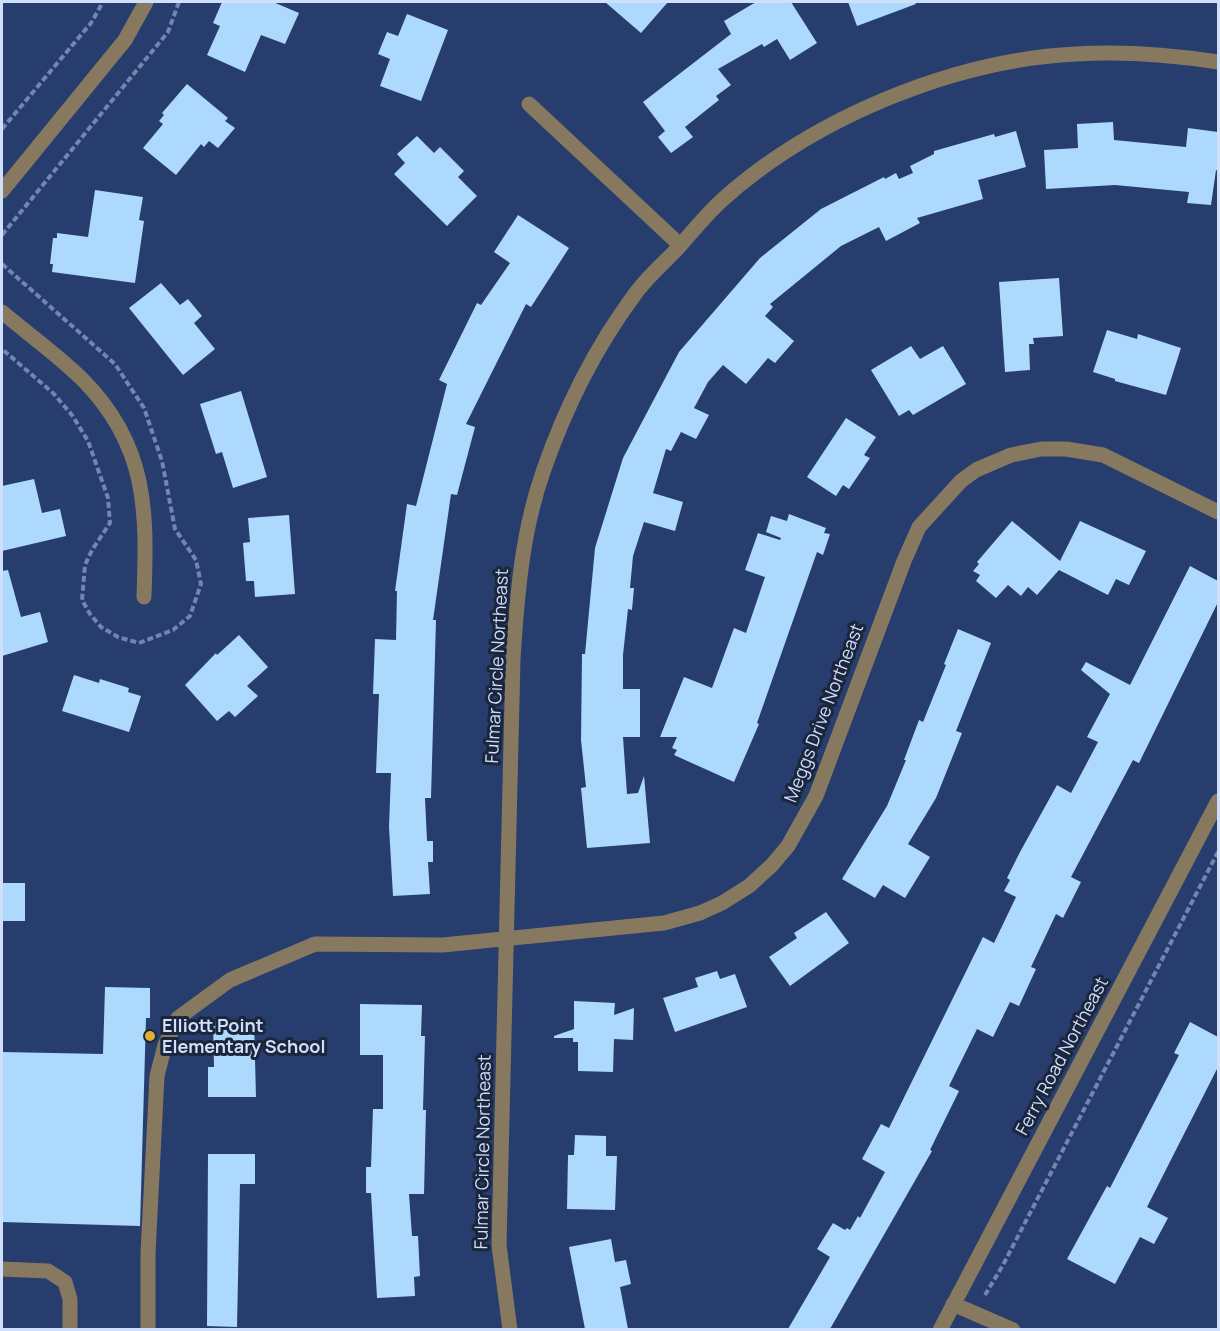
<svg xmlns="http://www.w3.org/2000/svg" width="1220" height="1331" font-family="Manrope,sans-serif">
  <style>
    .building { fill: #add9fd }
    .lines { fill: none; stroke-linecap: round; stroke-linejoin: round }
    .path { stroke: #7286ae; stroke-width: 4; stroke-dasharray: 6 3; stroke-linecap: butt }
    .minor { stroke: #867960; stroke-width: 15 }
    .poi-dot { fill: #e3ae35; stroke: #1b263c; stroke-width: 2 }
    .labels { text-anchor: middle; stroke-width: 6; stroke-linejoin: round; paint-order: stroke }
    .street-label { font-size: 18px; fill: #cfdffc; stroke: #1b263c }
    .poi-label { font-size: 18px; font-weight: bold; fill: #cfdffc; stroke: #1b263c; text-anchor: start }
  </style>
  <rect width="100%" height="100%" fill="#263d6d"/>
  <!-- building -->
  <path class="building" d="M 222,2 L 273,2 L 299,13 L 285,44 L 261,35 L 245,72 L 207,55 L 220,26 L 213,23 Z
    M 605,2 L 668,2 L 641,33 Z
    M 756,2 L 791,2 L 817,43 L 790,60 L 777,39 L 764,47 L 762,44 L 718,69 L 731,85 L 716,96 L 719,100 L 685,127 L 693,137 L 671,153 L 658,137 L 665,131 L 643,102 L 731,34 L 724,21 Z
    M 848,2 L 915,2 L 916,4 L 857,26 Z
    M 407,14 L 448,30 L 421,101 L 380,86 L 390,59 L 378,54 L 387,32 L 398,36 Z
    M 187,84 L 228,118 L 225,121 L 235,128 L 218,148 L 209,141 L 204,147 L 201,144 L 176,175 L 143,148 L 163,124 L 159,121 L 164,115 L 162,113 Z
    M 1113,122 L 1114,140 L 1186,147 L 1188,128 L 1218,132 L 1218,171 L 1216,170 L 1211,205 L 1187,203 L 1189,192 L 1115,185 L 1046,189 L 1044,150 L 1078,148 L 1077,124 Z
    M 1016,131 L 1026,167 L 978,180 L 983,199 L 917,218 L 920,223 L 886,241 L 879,227 L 841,246 L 770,304 L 773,307 L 765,316 L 794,341 L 775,363 L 768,358 L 746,384 L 723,365 L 708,382 L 694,408 L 709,415 L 696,439 L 681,432 L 671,451 L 666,449 L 653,493 L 683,502 L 675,531 L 644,522 L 633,556 L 630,588 L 634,588 L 632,610 L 628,609 L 623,655 L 623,689 L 640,689 L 640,737 L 623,737 L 627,794 L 638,793 L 644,776 L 650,843 L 587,848 L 581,788 L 586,787 L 581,740 L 582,654 L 585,654 L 595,548 L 623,458 L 679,352 L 760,258 L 821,209 L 884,177 L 885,179 L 896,173 L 899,179 L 913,173 L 910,166 L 934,154 L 934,151 L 994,134 L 995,137 Z
    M 417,136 L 434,153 L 440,147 L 464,171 L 458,177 L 477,196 L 447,226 L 394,174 L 405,163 L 397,154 Z
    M 95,190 L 143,197 L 139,220 L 144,221 L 135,283 L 52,272 L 53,264 L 50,264 L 53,238 L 57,238 L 57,233 L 88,237 Z
    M 518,215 L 569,248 L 531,307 L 526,304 L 466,424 L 475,427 L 457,495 L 451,494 L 433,620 L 436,620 L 431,798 L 425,798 L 427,841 L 433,841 L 433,862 L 428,862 L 430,894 L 393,896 L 389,827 L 391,773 L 376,773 L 379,694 L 373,694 L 375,639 L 396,640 L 397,591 L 395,591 L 407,504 L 416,506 L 447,384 L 439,380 L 477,303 L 481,305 L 510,263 L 494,252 Z
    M 1059,278 L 1063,336 L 1033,338 L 1034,344 L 1029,344 L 1030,370 L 1005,372 L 999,282 Z
    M 161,283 L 180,305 L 188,299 L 202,316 L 194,323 L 215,349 L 183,375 L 129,308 Z
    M 1107,330 L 1137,339 L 1138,334 L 1181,348 L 1166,395 L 1115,381 L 1115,379 L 1093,372 Z
    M 911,346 L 920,359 L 943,346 L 966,384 L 913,415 L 909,410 L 899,416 L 871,370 Z
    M 241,391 L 267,477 L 233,488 L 222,452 L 216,454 L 200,404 Z
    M 846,418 L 876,437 L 864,455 L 870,458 L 849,489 L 843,485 L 836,496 L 807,477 Z
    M 34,479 L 42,513 L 60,509 L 66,536 L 2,551 L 2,486 Z
    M 789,514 L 826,528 L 824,533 L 830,534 L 823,555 L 817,552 L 757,723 L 759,724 L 734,782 L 674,755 L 677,750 L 672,748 L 677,737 L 660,737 L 684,677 L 712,688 L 734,628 L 746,633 L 765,577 L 745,570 L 758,533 L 780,540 L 781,538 L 766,532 L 771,516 L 787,521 Z
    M 289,515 L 295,594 L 255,597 L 254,581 L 246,581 L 243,543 L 250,542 L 248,518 Z
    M 1012,521 L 1060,561 L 1080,521 L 1146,551 L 1129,585 L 1116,579 L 1108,595 L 1059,570 L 1037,595 L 1028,587 L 1021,596 L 1008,585 L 996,598 L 976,581 L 980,575 L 973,571 L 979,564 L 977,562 Z
    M 1190,566 L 1218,581 L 1218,602 L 1139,763 L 1133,760 L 1071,877 L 1081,882 L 1063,918 L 1056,914 L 1031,967 L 1036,969 L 1019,1006 L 1010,1002 L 993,1037 L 977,1029 L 949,1086 L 959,1091 L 930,1150 L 932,1151 L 830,1329 L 788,1329 L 830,1257 L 817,1249 L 833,1223 L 845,1230 L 847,1228 L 850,1230 L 858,1216 L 860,1218 L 885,1172 L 862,1159 L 881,1124 L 889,1128 L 983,937 L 994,943 L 1016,897 L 1004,891 L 1010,880 L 1007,878 L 1020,852 L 1057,785 L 1071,793 L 1098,742 L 1087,737 L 1110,694 L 1081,670 L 1086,662 L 1130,685 Z
    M 8,570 L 21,617 L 40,612 L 48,642 L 2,656 L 2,571 Z
    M 958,629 L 991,643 L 956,731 L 962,733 L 936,798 L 908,844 L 930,857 L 905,898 L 883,885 L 875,898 L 842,879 L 887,806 L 906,760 L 904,760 L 919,720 L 923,722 L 946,665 L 944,664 Z
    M 239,635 L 268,667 L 247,686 L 258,696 L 235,717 L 229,711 L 217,721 L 185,685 L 216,653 L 217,655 Z
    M 74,675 L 99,683 L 100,679 L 129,688 L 128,692 L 141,696 L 129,732 L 62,711 Z
    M 2,883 L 25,883 L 25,921 L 2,921 Z
    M 826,912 L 849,943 L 790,986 L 769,957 L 797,938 L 794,933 Z
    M 717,971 L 720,979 L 735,974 L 747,1007 L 675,1032 L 663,998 L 698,987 L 695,978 Z
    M 105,987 L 150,988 L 150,1018 L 146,1018 L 140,1226 L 2,1222 L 2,1052 L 103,1054 Z
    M 574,1001 L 615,1003 L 614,1015 L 634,1008 L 633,1040 L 614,1039 L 613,1072 L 578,1071 L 578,1042 L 573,1042 L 573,1038 L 554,1038 L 554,1036 L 574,1029 Z
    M 360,1004 L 422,1005 L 421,1036 L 425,1036 L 423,1110 L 426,1110 L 424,1194 L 409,1194 L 412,1236 L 418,1236 L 420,1276 L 414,1277 L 415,1296 L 377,1298 L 371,1193 L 366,1193 L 366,1167 L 371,1167 L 373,1109 L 383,1109 L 383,1055 L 360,1055 Z
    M 254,1020 L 256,1097 L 208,1097 L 208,1067 L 214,1067 L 213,1021 Z
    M 1190,1022 L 1218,1037 L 1218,1067 L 1147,1207 L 1168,1218 L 1154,1244 L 1140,1237 L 1115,1284 L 1067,1259 L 1107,1186 L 1110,1188 L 1179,1055 L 1174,1053 Z
    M 575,1135 L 606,1136 L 606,1156 L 617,1156 L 615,1210 L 567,1209 L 568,1155 L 574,1155 Z
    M 208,1154 L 255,1154 L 255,1184 L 240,1184 L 237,1327 L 207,1326 Z
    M 611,1239 L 615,1262 L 626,1260 L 631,1284 L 620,1287 L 628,1329 L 585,1329 L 569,1247 Z"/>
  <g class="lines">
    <!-- path -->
    <path class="path" d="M 2,129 L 91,23 L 103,2
      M 2,235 L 168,32 L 179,2
      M 2,264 L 115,364 L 144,408 L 162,461 L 175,529 L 196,560 L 201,584 L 190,616 L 173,630 L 139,643 L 118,637 L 101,627 L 90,614 L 82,600 L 85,565 L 92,550 L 110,523 L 108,498 L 88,441 L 72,415 L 53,393 L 2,349
      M 985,1295 L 1003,1265 L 1218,852"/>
    <!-- minor -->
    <path class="minor" d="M 529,104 L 680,245
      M 2,191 L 125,40 L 146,2
      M 2,312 C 28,334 58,355 83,380 C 148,446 147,511 144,597
      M 2,1269 L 48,1271 L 65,1282 L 70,1299 L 70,1330
      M 953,1304 L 1013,1330
      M 148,1330 L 148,1253 L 157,1076 L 165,1045 L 178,1018 L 230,980 L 315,944 L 443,945 L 664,923 L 700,913 L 722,903 L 749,886 L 772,865 L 788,846 L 816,796 L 904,561 L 919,527 L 961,481 L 976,470 L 1011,455 L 1041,449 L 1066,449 L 1103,455 L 1218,512
      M 510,1330 L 499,1245 L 513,659 C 517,596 522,532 543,472 C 565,408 595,348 635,294 C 647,277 664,263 678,248 C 692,232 706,215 721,201 C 813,118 953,60 1076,54 C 1124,51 1172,55 1218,62
      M 940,1330 L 1218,801"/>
  </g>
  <!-- markers -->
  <circle class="poi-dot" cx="150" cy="1036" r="6"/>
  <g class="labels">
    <!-- street labels -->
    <g class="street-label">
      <text transform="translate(497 666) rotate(-87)" y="6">Fulmar Circle Northeast</text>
      <text transform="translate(824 713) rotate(-69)" y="6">Meggs Drive Northeast</text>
      <text transform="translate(1062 1056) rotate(-62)" y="6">Ferry Road Northeast</text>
      <text transform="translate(483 1152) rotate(-89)" y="6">Fulmar Circle Northeast</text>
    </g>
    <!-- poi labels -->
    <g class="poi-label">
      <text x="162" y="1032">Elliott Point<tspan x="162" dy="21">Elementary School</tspan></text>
    </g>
  </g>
  <!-- border -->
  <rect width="1220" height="1331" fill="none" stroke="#cfdffc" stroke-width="6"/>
</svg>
